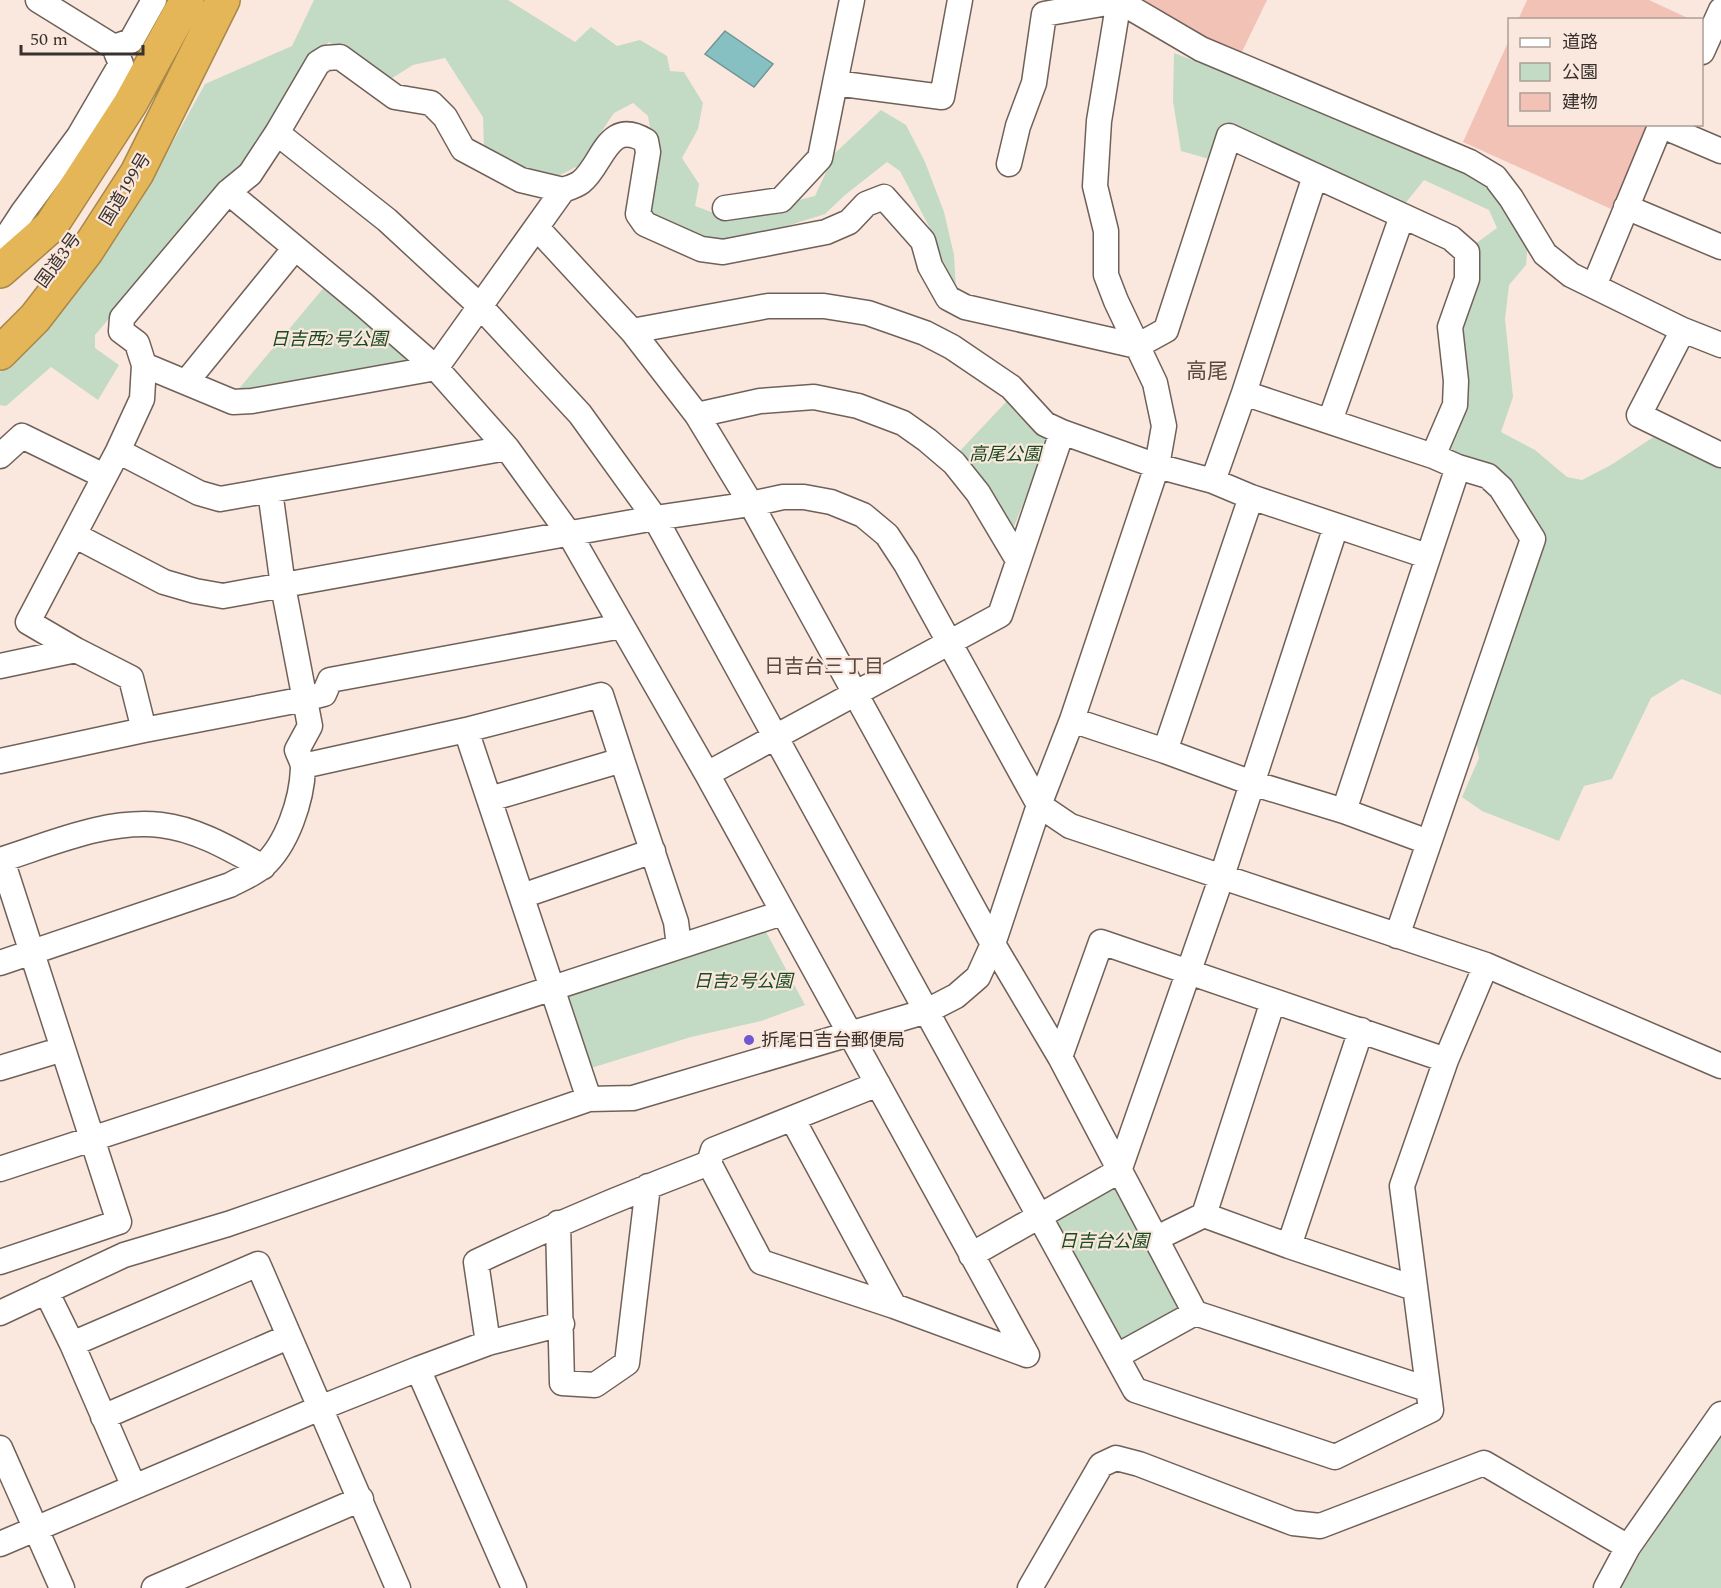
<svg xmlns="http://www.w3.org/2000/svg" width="1721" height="1588" font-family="Spectral,'Noto Sans JP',serif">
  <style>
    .green { fill: #c3dac4 }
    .water { fill: #87c0c2; stroke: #6f9595; stroke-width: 1.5 }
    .building { fill: #f3c2b6 }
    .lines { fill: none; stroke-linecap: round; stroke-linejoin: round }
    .minor-casing { stroke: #706158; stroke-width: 27 }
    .highway-casing { stroke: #a88749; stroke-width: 36 }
    .minor { stroke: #fff; stroke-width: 24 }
    .highway { stroke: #e4b658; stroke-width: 33 }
    .poi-dot { fill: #7058d2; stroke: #fae8de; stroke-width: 2 }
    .labels { text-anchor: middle; stroke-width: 4.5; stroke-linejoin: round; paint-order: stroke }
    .street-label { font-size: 18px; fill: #38312d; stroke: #fae8de }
    .park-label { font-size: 18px; font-style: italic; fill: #184a1f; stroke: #fae8de }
    .poi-label { font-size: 18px; fill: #38312d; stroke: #fae8de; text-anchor: start }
    .neighbourhood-label { font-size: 20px; fill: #584941; stroke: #fae8de }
    .quarter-label { font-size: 21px; fill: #584941; stroke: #fae8de }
  </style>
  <rect width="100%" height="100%" fill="#fae8de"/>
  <!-- green -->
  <path class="green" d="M 314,0 L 508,0 L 575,42 L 591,27 L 617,46 L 640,40 L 667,56 L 670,71 L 684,72 L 703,103 L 698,129 L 682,158 L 699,184 L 695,206 L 728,218 L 815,196 L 835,153 L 881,110 L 906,125 L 925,162 L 944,212 L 954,255 L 956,290 L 939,264 L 934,236 L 900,171 L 887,162 L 845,195 L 825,214 L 723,246 L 648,215 L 655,158 L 648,116 L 633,103 L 614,113 L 578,166 L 552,179 L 484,148 L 483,117 L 445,58 L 413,65 L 389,80 L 329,42 L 309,61 L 260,142 L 95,335 L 95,348 L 119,365 L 98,400 L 51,367 L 6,406 L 0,405 L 0,372 L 37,339 L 142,198 L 205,84 L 292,46 Z
    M 1174,53 L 1450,159 L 1493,182 L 1528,241 L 1526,265 L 1509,285 L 1505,319 L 1513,397 L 1501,432 L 1535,450 L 1567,477 L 1582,480 L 1611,465 L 1658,434 L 1721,464 L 1721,695 L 1682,679 L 1651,698 L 1612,779 L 1584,786 L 1559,841 L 1482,811 L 1462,797 L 1479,758 L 1475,733 L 1545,537 L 1511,482 L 1447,452 L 1456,327 L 1471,247 L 1497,228 L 1489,210 L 1424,180 L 1400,210 L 1228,125 L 1213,160 L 1181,151 L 1173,101 Z
    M 326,285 L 410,362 L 237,391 Z
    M 1007,401 L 1032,429 L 1048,441 L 1013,529 L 957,454 Z
    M 764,928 L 805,1005 L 761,1021 L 691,1037 L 588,1069 L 567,997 Z
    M 1116,1186 L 1180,1308 L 1121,1342 L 1051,1222 Z
    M 1721,1436 L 1721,1588 L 1621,1588 L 1640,1554 Z"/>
  <!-- water -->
  <path class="water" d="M 725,31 L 773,64 L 754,87 L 705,54 Z"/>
  <!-- building -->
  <path class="building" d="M 1145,0 L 1267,0 L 1241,54 L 1140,12 Z
    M 1527,0 L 1649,0 L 1692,20 L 1518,20 Z
    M 1510,38 L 1510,124 L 1649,124 L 1611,209 L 1463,142 Z"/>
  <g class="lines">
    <!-- minor casing -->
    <g class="minor-casing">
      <path id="minor" d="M 114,47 L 131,41 L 154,0
        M 1702,52 L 1721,10
        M 835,83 L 852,0
        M 1660,125 L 1721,151
        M 277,133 L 387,220 L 480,306 L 580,414 L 655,518 L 1135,1390 L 1335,1457 L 1431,1410 L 1402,1186 L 1446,1060 L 1486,965
        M 1009,164 L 1018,126 L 1034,83 L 1044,14 L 1119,1 L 1201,49 L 1432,146 L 1470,162 L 1495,177 L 1511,198 L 1545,254 L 1571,275 L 1683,330 L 1721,345
        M 228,192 L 364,305 L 436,368 L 507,448 L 570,535 L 707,774 L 1027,1355 L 894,1306 L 761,1262 L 709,1163 L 713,1150 L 878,1084
        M 1626,207 L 1721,247
        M 725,208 L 781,200 L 820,158 L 835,83 L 942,97 L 960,0
        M 537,228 L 632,331 L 697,415 L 751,504 L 993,944 L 1060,1057 L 1195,1313 L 1427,1389
        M 0,247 L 23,212 L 79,136 L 121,64 L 114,47 L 38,0
        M 1594,286 L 1661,124
        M 1683,330 L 1639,415 L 1721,455
        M 632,331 L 768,306 L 824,306 L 868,313 L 925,333 L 952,347 L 1011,387 L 1045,424 L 1062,432 L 1157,466 L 1213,481 L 1251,497 L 1427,556
        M 144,365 L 233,402 L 252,401 L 436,368 L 563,190 C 568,188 576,186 581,182 C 603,165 607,117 646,141 L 648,152 L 638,214 L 645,224 L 701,249 L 723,252 L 826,232 L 849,222 L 866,204 L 884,197 L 923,241 L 930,266 L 948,298 L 965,307 L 1137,346 L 1166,330 L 1229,136 L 1451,238 L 1467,252 L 1467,279 L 1450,327 L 1456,381 L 1455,405 L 1433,456 L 1458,467 L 1488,476 L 1501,488 L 1533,539 L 1397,936
        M 187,381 L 295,248
        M 1244,393 L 1433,456
        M 697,415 L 760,401 L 814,397 L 858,406 L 903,423 L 927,440 L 954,463 L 978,493 L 1018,560
        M 1330,421 L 1402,216
        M 118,451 L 199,493 L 220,499 L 507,448
        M 0,456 L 22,436 L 104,476
        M 1213,481 L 1244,393 L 1315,176
        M 74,535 L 164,582 L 195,591 L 223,596 L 655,518 L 751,504 L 783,497 L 804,497 L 831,502 L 863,515 L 887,535 L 906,564 L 1039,805 L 1070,826 L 1486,965 L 1721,1066
        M 0,666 L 76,650
        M 1072,720 L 1165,751 L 1252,783 L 1344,811 L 1428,842
        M 144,730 L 131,678 L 76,650 L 28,622 L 118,451 L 142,399 L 144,365 L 137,343 L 121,331 L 122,318 L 228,192 L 250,174 L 277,133 L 318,63 L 326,58 L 340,57 L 395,97 L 431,103 L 445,117 L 463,149 L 521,180 L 563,190
        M 466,730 L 589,1099
        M 1165,751 L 1251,497
        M 0,761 L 144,730 L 305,699 L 324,694 L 330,680 L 622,626
        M 303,766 L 466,730 L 601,695 L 622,760
        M 707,774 L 1000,615 L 1062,432
        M 490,799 L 622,760 L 676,922 L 679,946
        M 1344,811 L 1458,467
        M 0,860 C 51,844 106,819 161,825 C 197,829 232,850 263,867
        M 522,896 L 653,851
        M 0,963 L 230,885 C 241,879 254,874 263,866 C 287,845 302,800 303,768 C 303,762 299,756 297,750 L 310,726 L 283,586 L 270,491
        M 1060,1057 L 1101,942 L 1446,1060
        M 0,1068 L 63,1049
        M 793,1120 L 894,1306
        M 0,1169 L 782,913
        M 1204,1215 L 1289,1246 L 1414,1288
        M 558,1223 L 562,1383 L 595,1385 L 627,1363 L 648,1186
        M 1157,1238 L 1204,1215 L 1273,1001
        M 1289,1246 L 1361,1030
        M 971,1255 L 1119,1171 L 1222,876 L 1336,526
        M 0,1262 L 119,1222 L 2,860
        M 46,1291 L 72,1344 L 134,1487
        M 0,1313 L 124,1255 L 228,1224 L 589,1099 L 633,1098 L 927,1011 L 956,996 L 978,977 L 993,944 L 1039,805 L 1072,720 L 1157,466 L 1164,426 L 1155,383 L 1116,301 L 1106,275 L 1106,231 L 1095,186 L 1099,121 L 1119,0
        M 488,1343 L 476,1262 C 552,1226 630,1193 709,1163
        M 72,1344 L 258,1264 L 398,1588
        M 1117,1356 L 1195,1313
        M 418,1369 L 514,1588
        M 103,1417 L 288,1337
        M 0,1448 L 62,1588
        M 0,1544 L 320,1408 L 418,1369 L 488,1343 L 562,1324
        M 154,1588 L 361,1499
        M 1030,1588 L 1101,1465 L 1116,1458 L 1139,1464 L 1293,1523 L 1320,1526 L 1484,1463 L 1628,1547
        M 1606,1588 L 1628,1547 L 1721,1414"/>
    </g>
    <!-- highway casing -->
    <g class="highway-casing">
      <path id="highway" d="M 0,271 L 51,226 L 130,104 L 187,0
        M 0,353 L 35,318 L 86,252 L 137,173 L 223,0"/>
    </g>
    <!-- minor -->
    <use href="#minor" class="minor"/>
    <!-- highway -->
    <use href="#highway" class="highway"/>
  </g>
  <!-- markers -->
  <circle class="poi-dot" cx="749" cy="1040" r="6"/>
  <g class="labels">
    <!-- street labels -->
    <g class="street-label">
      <text transform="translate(125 189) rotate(-59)" y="6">国道199号</text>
      <text transform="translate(58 260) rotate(-54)" y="6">国道3号</text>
    </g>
    <!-- park labels -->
    <g class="park-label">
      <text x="329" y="345">日吉西2号公園</text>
      <text x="1005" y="460">高尾公園</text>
      <text x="743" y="987">日吉2号公園</text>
      <text x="1104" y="1247">日吉台公園</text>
    </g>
    <!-- poi labels -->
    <g class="poi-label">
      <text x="761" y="1046">折尾日吉台郵便局</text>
    </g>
    <!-- neighbourhood labels -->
    <g class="neighbourhood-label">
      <text x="824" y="673">日吉台三丁目</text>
    </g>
    <!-- quarter labels -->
    <g class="quarter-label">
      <text x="1207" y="378">高尾</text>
    </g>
  </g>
  <!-- legend -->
  <rect x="1508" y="18" width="195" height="108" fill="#fae8de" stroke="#ac9f97" stroke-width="1.5"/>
  <rect x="1520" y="38" width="30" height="9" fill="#ffffff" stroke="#ac9f97" stroke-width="1.5"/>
  <text x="1562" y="48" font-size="18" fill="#38312d">道路</text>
  <rect x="1520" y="63" width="30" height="18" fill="#c3dac4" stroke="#ac9f97" stroke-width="1.5"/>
  <text x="1562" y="78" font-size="18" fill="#38312d">公園</text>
  <rect x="1520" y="93" width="30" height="18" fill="#f3c2b6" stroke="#ac9f97" stroke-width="1.5"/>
  <text x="1562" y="108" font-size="18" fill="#38312d">建物</text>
  <!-- scale -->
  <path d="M21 45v9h122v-9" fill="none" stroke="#38312d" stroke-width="3"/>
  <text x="30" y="45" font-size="18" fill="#38312d" stroke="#fae8de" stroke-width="4.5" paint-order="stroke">50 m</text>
</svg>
